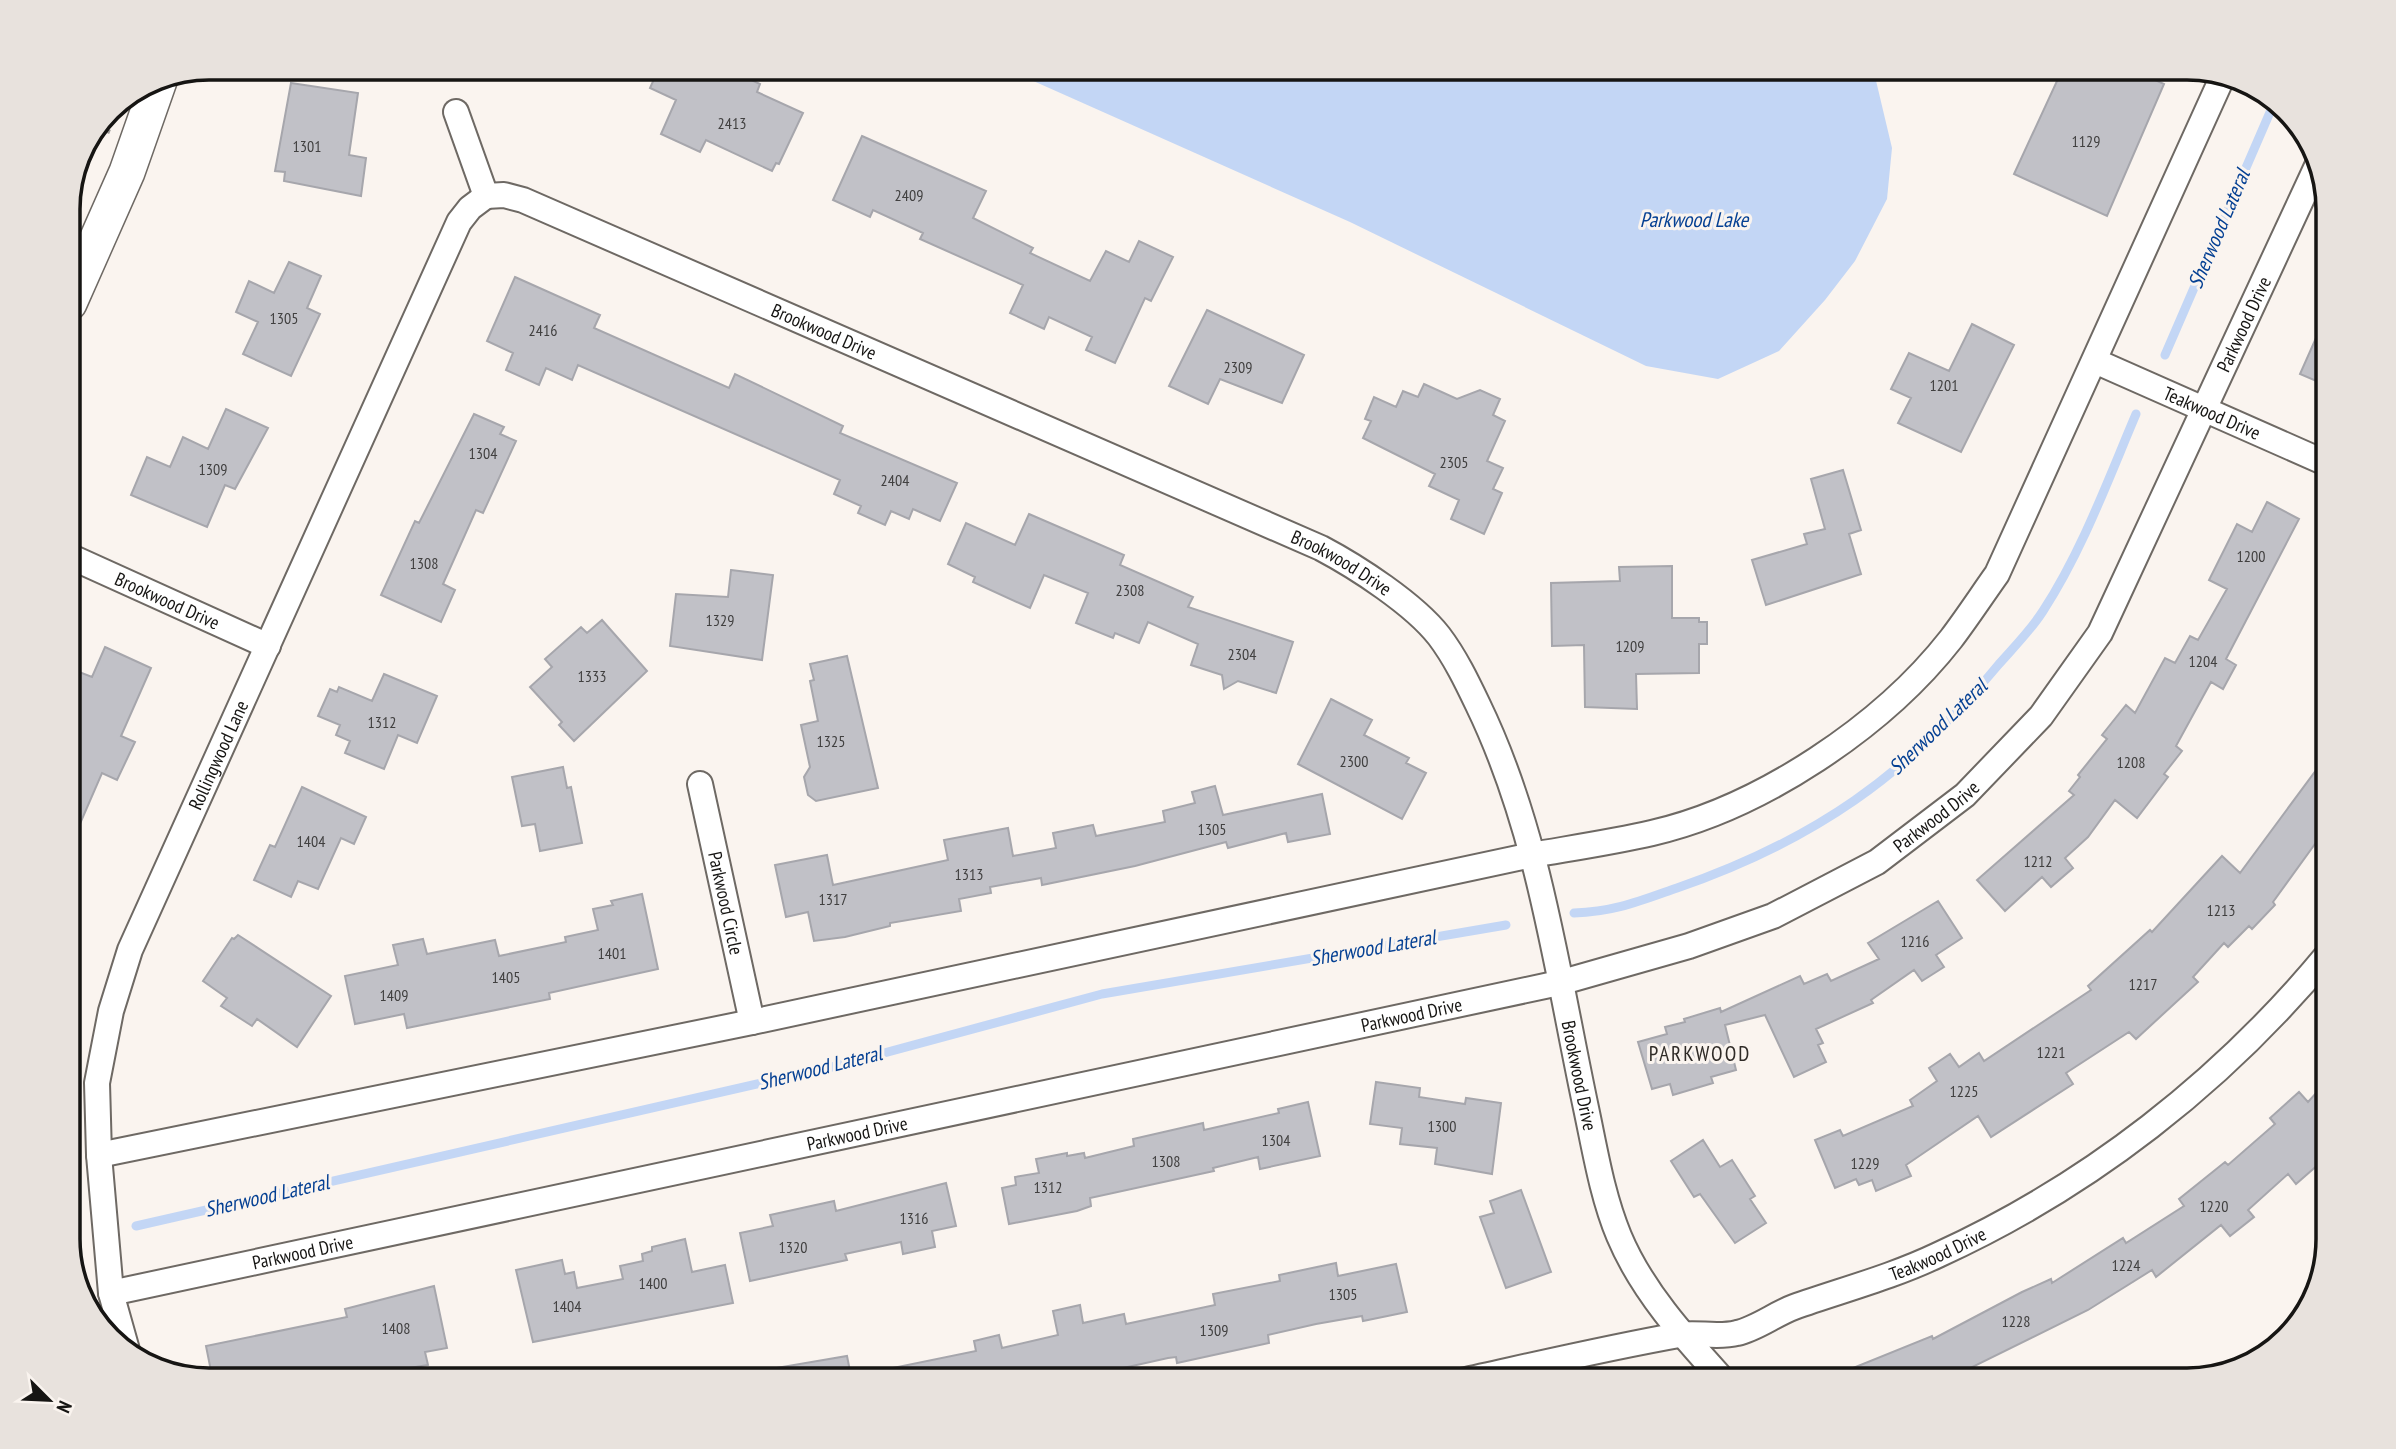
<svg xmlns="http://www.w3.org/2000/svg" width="2396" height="1449" font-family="'PT Sans Narrow',sans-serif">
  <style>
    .water { fill: #c3d6f5 }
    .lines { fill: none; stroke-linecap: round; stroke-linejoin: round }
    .stream { stroke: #c3d6f5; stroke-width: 9 }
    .building { fill: #c1c1c7; stroke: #a6a6ac; stroke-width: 2 }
    .street-casing { stroke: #6e6964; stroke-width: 28 }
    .secondary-casing { stroke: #6e6964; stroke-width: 38 }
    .path { stroke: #a09c99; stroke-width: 4.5; stroke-dasharray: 5 3.5; stroke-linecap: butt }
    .street { stroke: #fff; stroke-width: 24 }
    .secondary { stroke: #fff; stroke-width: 35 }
    .labels { text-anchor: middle; stroke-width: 6; stroke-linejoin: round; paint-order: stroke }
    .number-label { font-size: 16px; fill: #414040 }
    .street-label { font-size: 19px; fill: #161513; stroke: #faf4ef }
    .water-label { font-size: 21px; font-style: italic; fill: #054093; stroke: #faf4ef }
    .neighbourhood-label { font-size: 21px; letter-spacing: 2px; fill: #2f2b27; stroke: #faf4ef }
    .rim { fill: none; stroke: #161513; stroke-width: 3.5 }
  </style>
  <rect width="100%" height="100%" fill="#faf4ef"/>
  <!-- water -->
  <path class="water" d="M 1004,68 L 1873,68 L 1892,148 L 1887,199 L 1855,261 L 1825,300 L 1779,351 L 1718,379 L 1646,366 L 1350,222 Z"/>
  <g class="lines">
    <!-- stream -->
    <path class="stream" d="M 2165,355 L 2274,103
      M 1574,913 C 1614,912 1640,901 1677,888 C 1813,841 1907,776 1999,664 C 2014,647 2031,630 2043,611 C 2082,551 2108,480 2136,414
      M 136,1226 L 836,1066 L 1102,994 L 1506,925"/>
  </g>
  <!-- building -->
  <path class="building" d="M 659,68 L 726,68 L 760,84 L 757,92 L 803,113 L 779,164 L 776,163 L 772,171 L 706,140 L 700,152 L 661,134 L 676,100 L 650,88 Z
    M 2063,68 L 2129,68 L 2164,84 L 2107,216 L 2014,174 Z
    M 291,83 L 358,93 L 349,155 L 366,158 L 361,196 L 284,181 L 285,172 L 275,171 Z
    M 862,136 L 986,191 L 973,218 L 1033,248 L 1030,253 L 1090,281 L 1106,251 L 1129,262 L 1139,241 L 1173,257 L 1151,301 L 1145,298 L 1115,363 L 1086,350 L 1092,337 L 1049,317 L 1044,329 L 1010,313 L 1023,285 L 920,239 L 923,233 L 873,210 L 870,217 L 833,200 Z
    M 289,262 L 321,276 L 307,308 L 320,314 L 291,376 L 243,354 L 258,322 L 236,312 L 249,281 L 274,293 Z
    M 515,277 L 600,315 L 594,328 L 729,388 L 735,374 L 843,426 L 840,433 L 957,483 L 940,521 L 913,509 L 909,519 L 891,511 L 885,525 L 858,513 L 861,506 L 834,494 L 840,480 L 578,365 L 572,380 L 546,368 L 539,385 L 506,370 L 513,353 L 487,341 Z
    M 1207,310 L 1304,355 L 1282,403 L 1220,379 L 1208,404 L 1169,386 Z
    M 2328,311 L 2328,386 L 2300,374 Z
    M 1972,324 L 2014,345 L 1961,452 L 1898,423 L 1911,398 L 1891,389 L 1909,353 L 1949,371 Z
    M 1424,384 L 1457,399 L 1480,390 L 1500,399 L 1493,415 L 1505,421 L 1487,461 L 1503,468 L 1493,489 L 1502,493 L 1484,534 L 1451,519 L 1459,500 L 1429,486 L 1435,474 L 1363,438 L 1371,421 L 1365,419 L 1374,397 L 1396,407 L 1403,391 L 1418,397 Z
    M 226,409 L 268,428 L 235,489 L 225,485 L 207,527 L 131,495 L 147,457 L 170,467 L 183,437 L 208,449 Z
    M 474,414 L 504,427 L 500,434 L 516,441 L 483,513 L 476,510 L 443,584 L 455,590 L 441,622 L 381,595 L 415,521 L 419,523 Z
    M 1843,470 L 1861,530 L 1849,534 L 1861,574 L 1766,605 L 1752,560 L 1807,544 L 1804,534 L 1825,529 L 1811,479 Z
    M 2267,502 L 2299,519 L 2226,659 L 2236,665 L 2223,689 L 2211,682 L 2176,746 L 2182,751 L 2164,774 L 2168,777 L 2137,818 L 2115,800 L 2088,837 L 2065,858 L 2073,868 L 2051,887 L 2042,877 L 2005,911 L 1977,880 L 2074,795 L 2069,791 L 2080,777 L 2078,775 L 2107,739 L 2102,735 L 2126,705 L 2135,713 L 2165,658 L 2175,663 L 2190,636 L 2198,640 L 2227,589 L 2209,580 L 2237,524 L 2252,532 Z
    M 1029,514 L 1124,555 L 1120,565 L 1193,597 L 1188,607 L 1293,642 L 1276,693 L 1238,681 L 1224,689 L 1222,675 L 1191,665 L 1198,644 L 1148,622 L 1139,643 L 1115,633 L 1113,638 L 1076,623 L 1088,593 L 1044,575 L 1030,608 L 973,582 L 975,577 L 948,564 L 966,523 L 1015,545 Z
    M 1672,566 L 1672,618 L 1699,618 L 1699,622 L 1707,622 L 1707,644 L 1699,644 L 1699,673 L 1636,674 L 1637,709 L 1585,707 L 1584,645 L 1552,646 L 1551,583 L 1620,581 L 1619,567 Z
    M 731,570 L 773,575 L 762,660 L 670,646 L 676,594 L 728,597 Z
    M 602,620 L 647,671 L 574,741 L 559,725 L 562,722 L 530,687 L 552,667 L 545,659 L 581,627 L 587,633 Z
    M 105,647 L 151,668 L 121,736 L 135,742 L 117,780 L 102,773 L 69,849 L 69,682 L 74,670 L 92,677 Z
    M 847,656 L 878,788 L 816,801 L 808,795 L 804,777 L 810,767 L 801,725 L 818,721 L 810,681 L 814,680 L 810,664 Z
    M 384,674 L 437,696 L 417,743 L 398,735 L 384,769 L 345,753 L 350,741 L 336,735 L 340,725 L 318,716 L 330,689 L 337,692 L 339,687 L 372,701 Z
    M 1331,699 L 1372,720 L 1364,735 L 1409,758 L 1406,763 L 1426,773 L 1402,819 L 1298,764 Z
    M 2328,754 L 2328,826 L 2273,902 L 2275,905 L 2252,929 L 2249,926 L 2228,947 L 2224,943 L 2193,977 L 2198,982 L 2136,1039 L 2129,1032 L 2066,1073 L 2073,1084 L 1991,1137 L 1978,1116 L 1906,1165 L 1911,1176 L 1876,1191 L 1872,1180 L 1859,1185 L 1856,1179 L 1835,1188 L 1815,1140 L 1840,1130 L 1843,1136 L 1913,1106 L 1910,1100 L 1937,1081 L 1929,1068 L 1950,1054 L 1959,1067 L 1979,1053 L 1984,1061 L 2091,990 L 2088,986 L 2150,930 L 2152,932 L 2222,856 L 2240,873 Z
    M 563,767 L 567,788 L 571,787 L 582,843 L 540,851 L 535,824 L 522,826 L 512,777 Z
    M 1215,786 L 1223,815 L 1322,794 L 1330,834 L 1288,842 L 1286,833 L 1228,848 L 1226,842 L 1135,866 L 1042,885 L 1041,878 L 990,887 L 991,893 L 959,899 L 961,911 L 890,923 L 890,926 L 845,937 L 814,941 L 808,912 L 786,917 L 775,865 L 827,855 L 833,885 L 948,860 L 944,840 L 1008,828 L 1013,856 L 1056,848 L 1053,833 L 1093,825 L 1096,836 L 1165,822 L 1163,811 L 1195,803 L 1192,792 Z
    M 302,787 L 366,817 L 354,844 L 341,838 L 318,889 L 298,881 L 291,897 L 254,880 L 270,845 L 275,847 Z
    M 642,894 L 658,969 L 549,993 L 550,999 L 407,1028 L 404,1014 L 355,1024 L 345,976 L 398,965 L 393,945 L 423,939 L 427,954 L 495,940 L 499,956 L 566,942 L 565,937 L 598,930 L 593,909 L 613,905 L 611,901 Z
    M 1938,901 L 1962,938 L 1936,955 L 1944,967 L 1922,981 L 1914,970 L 1871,1000 L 1873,1003 L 1816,1029 L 1823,1043 L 1818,1045 L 1826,1062 L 1794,1077 L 1765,1015 L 1725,1025 L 1736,1070 L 1711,1077 L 1713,1083 L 1673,1095 L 1670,1084 L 1652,1089 L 1638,1042 L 1667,1034 L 1665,1027 L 1685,1022 L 1684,1019 L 1720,1008 L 1721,1012 L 1800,976 L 1804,984 L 1827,974 L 1831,981 L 1879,959 L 1868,943 Z
    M 238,935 L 331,996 L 297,1047 L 257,1019 L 252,1026 L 221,1006 L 227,998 L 203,981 L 232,938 L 234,939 Z
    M 2328,1080 L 2328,1156 L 2296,1184 L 2288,1174 L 2248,1210 L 2254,1217 L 2230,1236 L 2221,1225 L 2156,1277 L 2152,1270 L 2088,1310 L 1944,1381 L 1821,1381 L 1932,1336 L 1933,1339 L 2022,1292 L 2051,1279 L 2052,1283 L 2123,1238 L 2126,1243 L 2184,1206 L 2179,1199 L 2225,1162 L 2228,1165 L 2275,1124 L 2270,1118 L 2299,1092 L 2308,1102 Z
    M 1376,1082 L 1420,1088 L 1419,1097 L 1465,1104 L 1466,1098 L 1501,1103 L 1492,1174 L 1435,1164 L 1437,1148 L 1400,1144 L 1402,1128 L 1370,1124 Z
    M 1308,1102 L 1320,1156 L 1260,1169 L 1258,1157 L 1213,1168 L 1214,1171 L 1090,1198 L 1091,1206 L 1077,1211 L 1009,1224 L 1002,1188 L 1016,1185 L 1015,1177 L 1039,1173 L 1036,1159 L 1067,1153 L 1067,1156 L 1084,1153 L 1085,1158 L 1134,1146 L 1133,1139 L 1203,1123 L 1204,1130 L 1279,1113 L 1278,1109 Z
    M 1703,1140 L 1720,1167 L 1732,1160 L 1755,1196 L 1750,1199 L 1766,1223 L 1735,1243 L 1700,1194 L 1694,1197 L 1671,1161 Z
    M 946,1183 L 956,1226 L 932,1231 L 935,1247 L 903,1254 L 901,1242 L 845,1254 L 847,1260 L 750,1281 L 740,1233 L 773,1226 L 770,1215 L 834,1201 L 836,1211 Z
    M 1521,1190 L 1551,1272 L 1506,1288 L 1480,1217 L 1494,1213 L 1490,1201 Z
    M 685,1239 L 692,1272 L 725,1265 L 733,1303 L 533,1342 L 516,1270 L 562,1260 L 565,1274 L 574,1272 L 577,1288 L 623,1279 L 620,1266 L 643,1261 L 642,1254 L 652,1251 L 652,1247 Z
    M 1336,1263 L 1338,1276 L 1396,1264 L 1407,1312 L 1363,1321 L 1362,1316 L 1316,1324 L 1268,1335 L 1269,1343 L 1177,1363 L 1176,1357 L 1168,1358 L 1065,1381 L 884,1381 L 883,1370 L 976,1351 L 974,1341 L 999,1335 L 1002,1348 L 1058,1335 L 1053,1311 L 1080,1305 L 1083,1323 L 1124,1314 L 1126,1324 L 1215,1305 L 1213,1294 L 1280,1281 L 1279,1275 Z
    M 434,1286 L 447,1348 L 425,1352 L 428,1365 L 359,1376 L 357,1368 L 298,1381 L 213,1381 L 206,1346 L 347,1317 L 345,1309 Z
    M 847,1356 L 852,1381 L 777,1381 L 776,1368 Z"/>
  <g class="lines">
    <!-- street casing -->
    <g class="street-casing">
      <g id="street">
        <path d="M 456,112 L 486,196"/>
        <path id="s1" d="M 486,196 L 504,195 L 523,200 L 1321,548 C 1357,567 1414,604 1439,636 C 1455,657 1467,682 1478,705 C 1539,831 1557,972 1586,1108 C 1595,1150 1602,1195 1619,1236 C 1642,1291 1684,1337 1724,1381"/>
        <path id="s2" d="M 2095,361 L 2328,464"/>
        <path id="s3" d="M 69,556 L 268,646"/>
        <path id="s4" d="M 700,784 L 752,1022"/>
        <path d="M 99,1155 L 752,1022 L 1532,855 C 1572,848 1613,842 1652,833 C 1761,808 1883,726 1951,639 C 1967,618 1982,595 1997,574 L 2222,78"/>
        <path id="s5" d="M 111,1293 L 1559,983 L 1689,946 L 1773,916 L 1877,862 L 1965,795 L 2041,716 L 2100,633 L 2317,166"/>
        <path id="s6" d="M 127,1350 L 111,1293 L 99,1155 L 97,1083 L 111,1011 L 130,950 L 459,222 L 470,208 L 486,196"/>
        <path id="s7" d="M 1461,1381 C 1534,1365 1606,1348 1679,1335 C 1697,1332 1718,1338 1737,1333 C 1756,1329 1775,1314 1794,1307 C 1842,1290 1892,1277 1938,1255 C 2089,1186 2222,1082 2328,954"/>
      </g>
    </g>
    <!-- secondary casing -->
    <g class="secondary-casing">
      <path id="secondary" d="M 69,303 L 127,172 L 160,78"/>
    </g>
    <!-- path -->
    <path class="path" d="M 98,127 L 110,132"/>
    <!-- street -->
    <use href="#street" class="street"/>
    <!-- secondary -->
    <use href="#secondary" class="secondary"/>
  </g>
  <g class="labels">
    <!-- number labels -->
    <g class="number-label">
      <text x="732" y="129">2413</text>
      <text x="2086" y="147">1129</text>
      <text x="307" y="152">1301</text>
      <text x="909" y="201">2409</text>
      <text x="284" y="324">1305</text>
      <text x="543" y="336">2416</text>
      <text x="1238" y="373">2309</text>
      <text x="1944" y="391">1201</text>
      <text x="483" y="459">1304</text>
      <text x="1454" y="468">2305</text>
      <text x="213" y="475">1309</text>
      <text x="895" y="486">2404</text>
      <text x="2251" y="562">1200</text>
      <text x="424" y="569">1308</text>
      <text x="1130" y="596">2308</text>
      <text x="720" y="626">1329</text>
      <text x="1630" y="652">1209</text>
      <text x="1242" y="660">2304</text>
      <text x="2203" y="667">1204</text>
      <text x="592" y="682">1333</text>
      <text x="382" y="728">1312</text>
      <text x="831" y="747">1325</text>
      <text x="1354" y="767">2300</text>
      <text x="2131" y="768">1208</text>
      <text x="1212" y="835">1305</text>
      <text x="311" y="847">1404</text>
      <text x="2038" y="867">1212</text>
      <text x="969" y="880">1313</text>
      <text x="833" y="905">1317</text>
      <text x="2221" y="916">1213</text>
      <text x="1915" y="947">1216</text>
      <text x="612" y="959">1401</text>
      <text x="506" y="983">1405</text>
      <text x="2143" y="990">1217</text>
      <text x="394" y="1001">1409</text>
      <text x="2051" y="1058">1221</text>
      <text x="1964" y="1097">1225</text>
      <text x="1442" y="1132">1300</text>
      <text x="1276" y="1146">1304</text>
      <text x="1166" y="1167">1308</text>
      <text x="1865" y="1169">1229</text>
      <text x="1048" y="1193">1312</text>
      <text x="2214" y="1212">1220</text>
      <text x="914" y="1224">1316</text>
      <text x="793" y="1253">1320</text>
      <text x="2126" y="1271">1224</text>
      <text x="653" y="1289">1400</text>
      <text x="1343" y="1300">1305</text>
      <text x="567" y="1312">1404</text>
      <text x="2016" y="1327">1228</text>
      <text x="396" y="1334">1408</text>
      <text x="1214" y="1336">1309</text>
    </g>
    <!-- street labels -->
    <g class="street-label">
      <text dy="7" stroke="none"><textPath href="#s5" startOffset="2485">Parkwood Drive</textPath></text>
      <text dy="7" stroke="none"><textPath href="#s1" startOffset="366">Brookwood Drive</textPath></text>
      <text dy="7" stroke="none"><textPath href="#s2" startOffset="128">Teakwood Drive</textPath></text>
      <text dy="7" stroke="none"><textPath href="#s1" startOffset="933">Brookwood Drive</textPath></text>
      <text dy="7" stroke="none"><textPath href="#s3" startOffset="108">Brookwood Drive</textPath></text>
      <text dy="7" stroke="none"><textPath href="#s6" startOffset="621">Rollingwood Lane</textPath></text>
      <text dy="7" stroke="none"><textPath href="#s5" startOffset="1897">Parkwood Drive</textPath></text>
      <text dy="7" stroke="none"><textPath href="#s4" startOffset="122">Parkwood Circle</textPath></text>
      <text dy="7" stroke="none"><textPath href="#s5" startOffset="1330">Parkwood Drive</textPath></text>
      <text dy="7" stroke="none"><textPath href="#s1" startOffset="1521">Brookwood Drive</textPath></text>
      <text dy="7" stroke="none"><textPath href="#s5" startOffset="763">Parkwood Drive</textPath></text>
      <text dy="7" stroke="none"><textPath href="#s5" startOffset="196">Parkwood Drive</textPath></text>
      <text dy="7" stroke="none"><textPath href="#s7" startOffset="497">Teakwood Drive</textPath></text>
    </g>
    <!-- water labels -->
    <g class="water-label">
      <text x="1694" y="227">Parkwood Lake</text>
      <text transform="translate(2219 229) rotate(-67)" y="7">Sherwood Lateral</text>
      <text transform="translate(1938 727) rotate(-44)" y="7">Sherwood Lateral</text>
      <text transform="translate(1373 948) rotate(-10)" y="7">Sherwood Lateral</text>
      <text transform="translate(820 1068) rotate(-14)" y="7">Sherwood Lateral</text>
      <text transform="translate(267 1196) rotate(-13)" y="7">Sherwood Lateral</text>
    </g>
    <!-- neighbourhood labels -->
    <g class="neighbourhood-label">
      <text x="1700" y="1061">PARKWOOD</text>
    </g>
  </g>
  <!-- crop -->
  <path d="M0 0H2396V1449H0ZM209 80H2187A129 129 0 0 1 2316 209V1239A129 129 0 0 1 2187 1368H209A129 129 0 0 1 80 1239V209A129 129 0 0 1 209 80Z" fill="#e8e2dd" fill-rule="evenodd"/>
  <path class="rim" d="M209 80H2187A129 129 0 0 1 2316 209V1239A129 129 0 0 1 2187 1368H209A129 129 0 0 1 80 1239V209A129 129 0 0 1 209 80Z"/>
  <!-- north arrow -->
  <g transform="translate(49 1400) rotate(114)" stroke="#faf4ef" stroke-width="5" paint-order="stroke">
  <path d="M0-5L12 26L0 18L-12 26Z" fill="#161513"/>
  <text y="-10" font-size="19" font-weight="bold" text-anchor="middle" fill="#161513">N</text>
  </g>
</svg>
